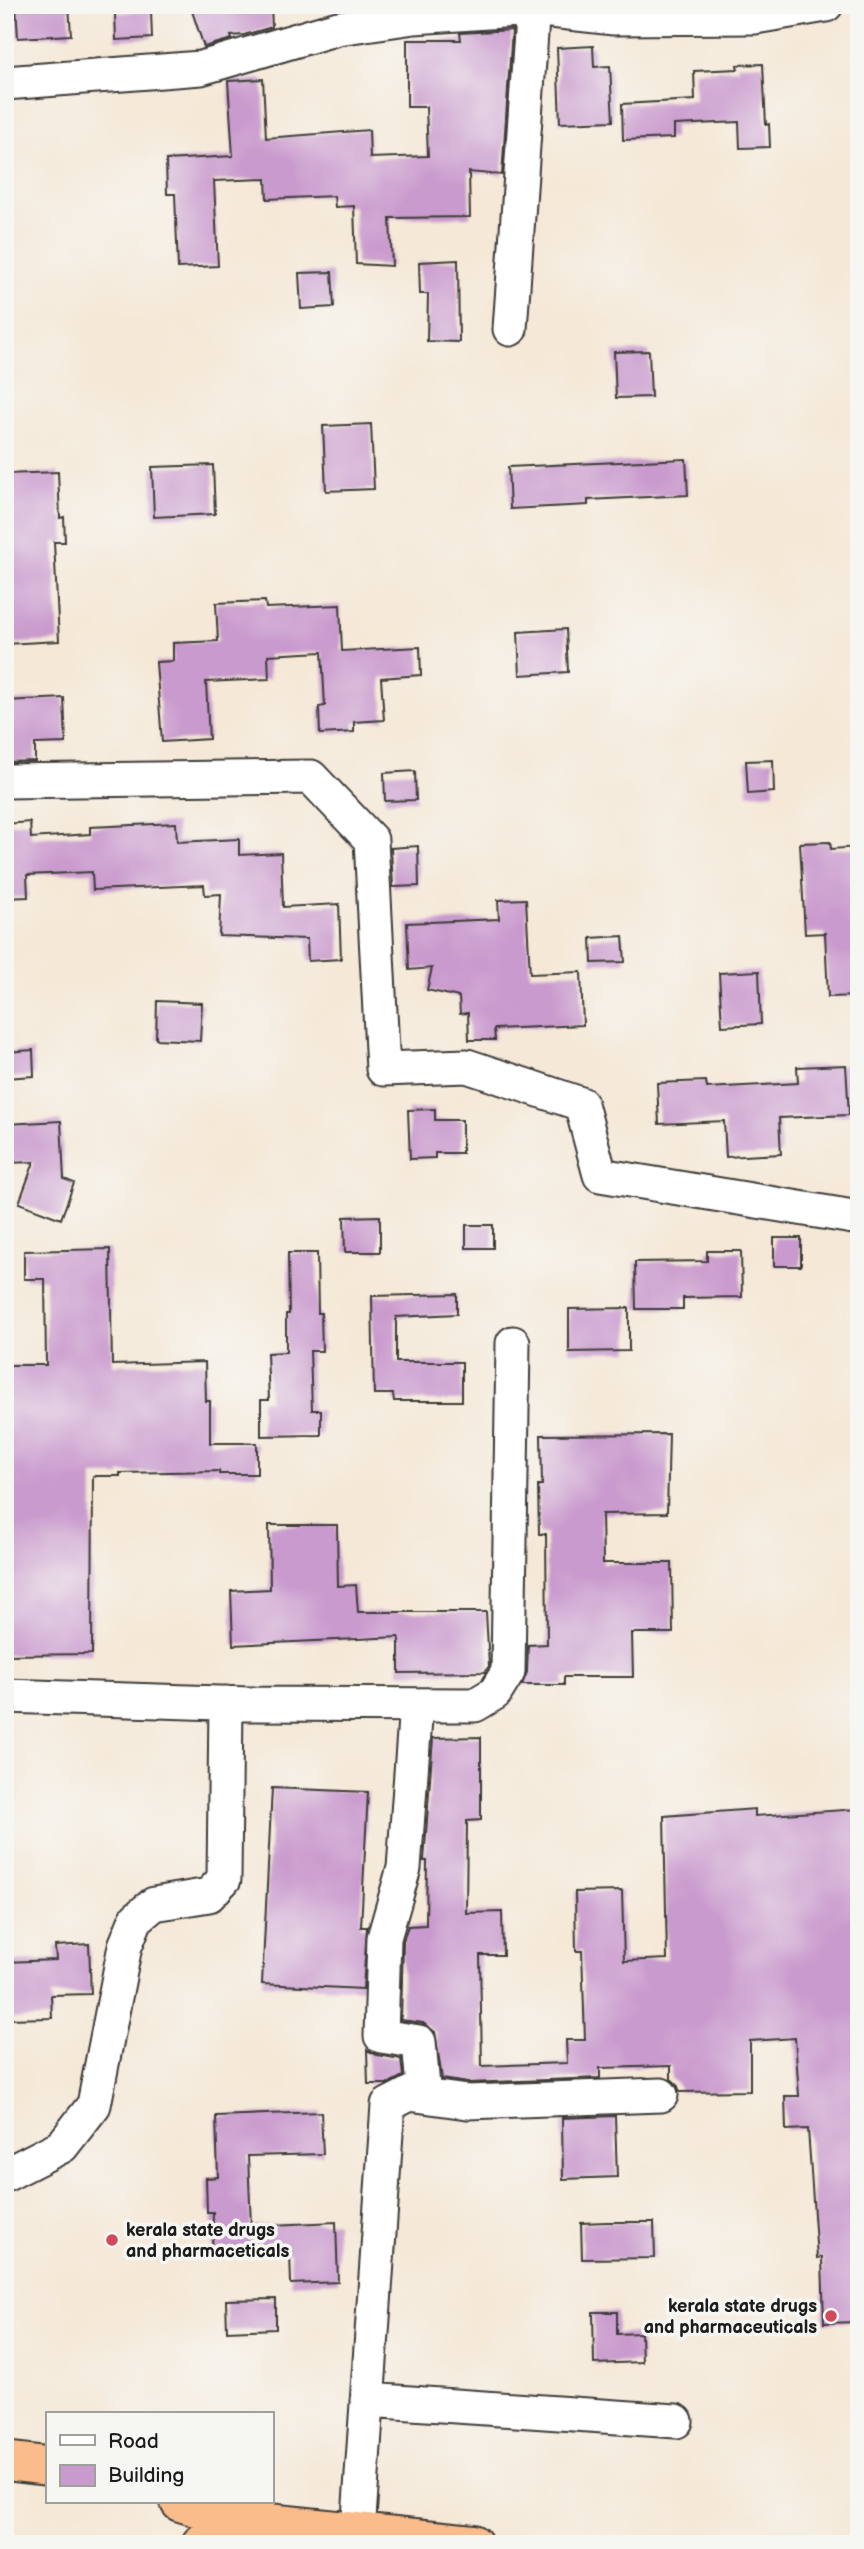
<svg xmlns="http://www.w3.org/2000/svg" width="864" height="2549" font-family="'Balsamiq Sans',sans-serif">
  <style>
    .building { fill: #c99acd }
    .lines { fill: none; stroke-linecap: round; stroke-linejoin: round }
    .minor-casing { stroke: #3d3b38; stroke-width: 37 }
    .highway-casing { stroke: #3d3b38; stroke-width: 42 }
    .minor { stroke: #fff; stroke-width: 33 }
    .highway { stroke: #f9bc8a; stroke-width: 38 }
    .poi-dot { fill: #d1495b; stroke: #f6f6f2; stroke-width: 2.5 }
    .labels { text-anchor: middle; stroke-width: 7; stroke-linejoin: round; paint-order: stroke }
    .poi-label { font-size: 18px; font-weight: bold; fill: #1c1c1c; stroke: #f6f6f2; text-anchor: start }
  </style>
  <rect width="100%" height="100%" fill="#f6f6f2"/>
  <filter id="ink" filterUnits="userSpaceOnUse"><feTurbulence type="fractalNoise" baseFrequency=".0143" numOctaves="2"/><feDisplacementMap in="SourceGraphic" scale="14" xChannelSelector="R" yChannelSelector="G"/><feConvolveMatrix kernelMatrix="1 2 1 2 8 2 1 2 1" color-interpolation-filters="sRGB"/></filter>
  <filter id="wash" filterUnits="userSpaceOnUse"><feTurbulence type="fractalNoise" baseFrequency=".00686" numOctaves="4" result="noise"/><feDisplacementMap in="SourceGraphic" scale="28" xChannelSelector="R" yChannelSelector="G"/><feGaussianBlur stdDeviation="1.57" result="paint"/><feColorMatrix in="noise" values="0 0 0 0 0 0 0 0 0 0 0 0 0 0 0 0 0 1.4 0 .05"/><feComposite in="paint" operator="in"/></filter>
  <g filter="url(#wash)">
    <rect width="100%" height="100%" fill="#f5e8d7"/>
    <g id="blocks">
      <!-- building -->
      <path class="building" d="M 16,5 L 69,5 L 71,35 L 18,38 Z
        M 190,5 L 271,5 L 272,27 L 244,35 L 231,36 L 232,39 L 204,47 Z
        M 151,11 L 152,38 L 116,40 L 115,13 Z
        M 512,30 L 502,175 L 469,172 L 470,217 L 390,218 L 392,266 L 356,264 L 354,206 L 335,207 L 334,196 L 267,199 L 266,179 L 214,181 L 218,266 L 178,268 L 175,194 L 167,194 L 166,160 L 233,156 L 228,81 L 263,79 L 266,138 L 369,130 L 370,158 L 428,156 L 426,107 L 407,107 L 407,40 L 461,40 L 460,33 Z
        M 593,46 L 594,67 L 610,66 L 613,121 L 560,123 L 557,48 Z
        M 763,64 L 766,125 L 769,124 L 770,147 L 740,148 L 739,122 L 674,125 L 674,138 L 623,140 L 622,104 L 695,100 L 694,71 L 738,69 L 737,65 Z
        M 458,260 L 459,342 L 427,341 L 428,294 L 420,294 L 419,262 Z
        M 332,272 L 334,307 L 301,309 L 299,273 Z
        M 649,351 L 651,397 L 616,398 L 614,352 Z
        M 371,424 L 374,489 L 326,491 L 323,426 Z
        M 686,459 L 688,495 L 588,500 L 588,505 L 510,509 L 508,467 Z
        M 213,465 L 215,514 L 154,517 L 152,467 Z
        M 58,472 L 60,518 L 64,517 L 65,542 L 54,542 L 59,641 L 5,644 L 5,474 Z
        M 265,601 L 266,608 L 340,605 L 342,651 L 420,647 L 421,675 L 381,678 L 384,720 L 354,722 L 354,732 L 320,734 L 319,707 L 325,706 L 322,652 L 268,655 L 269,679 L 206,682 L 209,739 L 162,742 L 156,662 L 173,661 L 173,643 L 218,641 L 216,603 Z
        M 566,629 L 568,672 L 520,675 L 518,632 Z
        M 64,698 L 66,743 L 35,744 L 35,761 L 5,762 L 5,701 Z
        M 773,760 L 774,792 L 748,794 L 746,761 Z
        M 415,771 L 416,800 L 385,801 L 384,773 Z
        M 30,822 L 31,838 L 90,834 L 90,827 L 176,823 L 177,842 L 239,839 L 239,855 L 281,853 L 283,907 L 339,904 L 341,959 L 308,961 L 307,939 L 219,936 L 221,894 L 205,895 L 204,885 L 93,890 L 92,872 L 27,875 L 28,897 L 5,898 L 5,824 Z
        M 830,842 L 831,849 L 859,847 L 859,996 L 828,997 L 825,933 L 805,934 L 800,843 Z
        M 418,846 L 419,886 L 393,887 L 391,848 Z
        M 526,899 L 530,974 L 581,972 L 583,1025 L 494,1029 L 495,1040 L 469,1040 L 468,1013 L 460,1014 L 459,997 L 427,990 L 432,968 L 409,970 L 407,923 L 499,919 L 498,900 Z
        M 623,936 L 625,962 L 592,963 L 591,938 Z
        M 759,971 L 761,1024 L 722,1026 L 719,973 Z
        M 157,1001 L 202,1003 L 200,1041 L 156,1039 Z
        M 33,1050 L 34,1076 L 5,1078 L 5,1052 Z
        M 846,1065 L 849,1115 L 779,1118 L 781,1154 L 726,1157 L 724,1121 L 659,1124 L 657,1083 L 706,1081 L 707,1088 L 798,1083 L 797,1067 Z
        M 435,1109 L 435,1120 L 462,1120 L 462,1153 L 435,1153 L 435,1158 L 410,1159 L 408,1110 Z
        M 61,1121 L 64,1179 L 74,1183 L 61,1219 L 19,1203 L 34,1162 L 7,1163 L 6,1124 Z
        M 380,1216 L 380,1252 L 345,1252 L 344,1217 Z
        M 466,1225 L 493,1225 L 493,1248 L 466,1248 Z
        M 774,1238 L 801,1238 L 801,1266 L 774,1266 Z
        M 110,1249 L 112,1365 L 205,1362 L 206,1401 L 210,1401 L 210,1443 L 257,1443 L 257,1474 L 219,1474 L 219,1471 L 120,1473 L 120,1476 L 93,1476 L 92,1654 L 5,1655 L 5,1365 L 46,1365 L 45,1279 L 24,1279 L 24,1251 Z
        M 707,1251 L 741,1251 L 742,1297 L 683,1298 L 683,1309 L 636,1309 L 635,1262 L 707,1261 Z
        M 288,1253 L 317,1253 L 318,1313 L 321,1313 L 322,1351 L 310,1351 L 312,1410 L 321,1410 L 321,1435 L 261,1436 L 261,1400 L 269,1400 L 267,1353 L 286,1352 L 286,1314 L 289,1314 Z
        M 457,1294 L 457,1314 L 396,1317 L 396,1362 L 462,1362 L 462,1401 L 394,1401 L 393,1394 L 374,1394 L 372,1296 Z
        M 629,1308 L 629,1351 L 569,1352 L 569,1309 Z
        M 669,1434 L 667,1513 L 602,1514 L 603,1563 L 672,1563 L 673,1633 L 632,1633 L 633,1677 L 564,1677 L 564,1685 L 522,1685 L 527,1672 L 528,1645 L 547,1644 L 546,1534 L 539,1534 L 538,1485 L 542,1485 L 541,1435 Z
        M 269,1525 L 337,1525 L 338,1586 L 356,1585 L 358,1612 L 486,1612 L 489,1666 L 485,1672 L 399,1673 L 399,1637 L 233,1645 L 231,1591 L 270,1589 Z
        M 481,1737 L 481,1820 L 467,1821 L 466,1913 L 502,1912 L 503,1955 L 480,1955 L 482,2066 L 567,2063 L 566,2040 L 585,2040 L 582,1951 L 576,1951 L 575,1892 L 622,1891 L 624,1961 L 667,1959 L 664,1816 L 755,1809 L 755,1816 L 859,1809 L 859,2322 L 824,2323 L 822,2257 L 817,2258 L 808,2129 L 786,2130 L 785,2096 L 799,2096 L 795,2038 L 750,2041 L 750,2091 L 680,2092 L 677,2084 L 671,2079 L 671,2066 L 600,2068 L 600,2078 L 468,2083 L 442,2079 L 435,2032 L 423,2023 L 401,2020 L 403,1941 L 408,1926 L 426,1925 L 427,1861 L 424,1861 L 433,1738 Z
        M 272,1788 L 368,1792 L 361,1927 L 367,1927 L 363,1989 L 262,1984 Z
        M 89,1944 L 91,1994 L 51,1995 L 52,2018 L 5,2019 L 5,1962 L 56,1960 L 55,1946 Z
        M 367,2050 L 377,2055 L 401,2059 L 403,2076 L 388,2084 L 368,2084 Z
        M 321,2112 L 323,2154 L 248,2156 L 251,2226 L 336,2222 L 338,2282 L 291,2284 L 290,2253 L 212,2252 L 213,2212 L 207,2212 L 206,2178 L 218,2177 L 216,2116 Z
        M 615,2116 L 617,2177 L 563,2179 L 562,2118 Z
        M 607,2222 L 654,2222 L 655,2258 L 582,2259 L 581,2223 Z
        M 276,2299 L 276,2329 L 227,2331 L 226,2300 Z
        M 593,2312 L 617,2312 L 617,2334 L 641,2333 L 642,2362 L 594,2364 Z"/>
    </g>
  </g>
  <g filter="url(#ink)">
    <use href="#blocks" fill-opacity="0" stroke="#3d3b38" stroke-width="2"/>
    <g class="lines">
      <!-- minor casing -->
      <g class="minor-casing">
        <path id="minor" d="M 5,83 L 201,68 L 338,28 L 414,17 L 533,9 L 614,18 L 755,17 L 826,5
          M 510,329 L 533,5
          M 5,781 L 311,777 L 371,840 L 383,1069 L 467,1066 L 581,1104 L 600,1175 L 859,1218
          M 5,1696 L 250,1704 L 475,1705 L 495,1693 L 508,1672 L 513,1343
          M 409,2094 L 467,2102 L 661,2095
          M 5,2175 L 62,2146 L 94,2105 L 125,1946 L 136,1919 L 154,1904 L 209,1895 L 224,1879 L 226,1703
          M 367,2400 L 676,2421
          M 358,2532 L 388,2105 L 423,2087 L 419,2042 L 381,2036 L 384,1938 L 404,1868 L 416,1705"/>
      </g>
      <!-- highway casing -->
      <g class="highway-casing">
        <path id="highway" d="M 5,2461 L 47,2466
          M 180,2502 L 240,2520 L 473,2544
          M 201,2544 L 240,2520"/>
      </g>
      <!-- minor -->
      <use href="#minor" class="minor"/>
      <!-- highway -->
      <use href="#highway" class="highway"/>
    </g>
  </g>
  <!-- markers -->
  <g class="poi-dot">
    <circle cx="112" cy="2240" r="7"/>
    <circle cx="831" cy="2316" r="7"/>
  </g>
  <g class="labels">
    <!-- poi labels -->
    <g class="poi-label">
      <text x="126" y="2236">kerala state drugs<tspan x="126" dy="21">and pharmaceticals</tspan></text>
      <text x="817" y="2312" text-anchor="end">kerala state drugs<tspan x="817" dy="21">and pharmaceuticals</tspan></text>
    </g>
  </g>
  <!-- margin -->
  <rect width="864" height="2549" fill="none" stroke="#f6f6f2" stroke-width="28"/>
  <!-- legend -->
  <rect x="46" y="2412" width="228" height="91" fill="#f6f6f2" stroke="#9f9f9c" stroke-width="2"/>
  <rect x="60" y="2435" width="35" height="10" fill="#ffffff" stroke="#9f9f9c" stroke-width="2"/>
  <text x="108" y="2448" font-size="21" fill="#1c1c1c">Road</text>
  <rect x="60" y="2465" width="35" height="21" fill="#c99acd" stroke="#9f9f9c" stroke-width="2"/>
  <text x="108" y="2482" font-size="21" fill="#1c1c1c">Building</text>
</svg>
